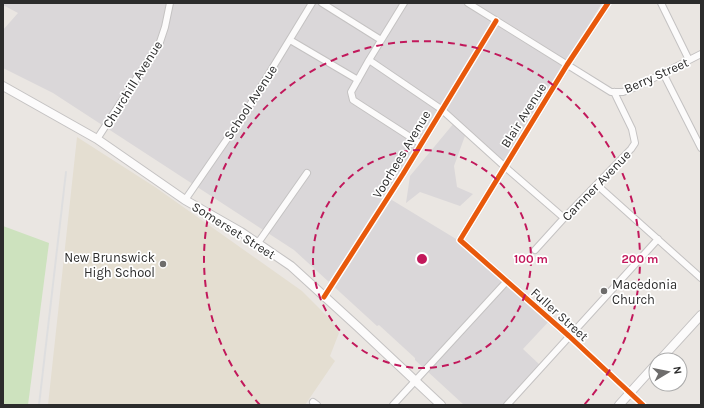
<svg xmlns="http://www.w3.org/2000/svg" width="704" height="408" font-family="Karla,sans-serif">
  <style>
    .industrial { fill: #dad7d9 }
    .education { fill: #e4ded1 }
    .green { fill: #cde2be }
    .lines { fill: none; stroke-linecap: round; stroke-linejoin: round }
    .street-casing { stroke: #c4c2c2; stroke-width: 8 }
    .secondary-casing { stroke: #c4c2c2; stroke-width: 10 }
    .street { stroke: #fcfbfb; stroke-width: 6 }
    .secondary { stroke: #fcfbfb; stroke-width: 8 }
    .rail { stroke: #dededf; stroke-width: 2 }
    .cycleway-casing { stroke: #fff; stroke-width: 8 }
    .cycleway { stroke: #e8590c; stroke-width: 5 }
    .ring { fill: none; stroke: #c2185b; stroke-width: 2; stroke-dasharray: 7 5 }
    .poi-dot { fill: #6e6d6c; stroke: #fff; stroke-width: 1.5 }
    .labels { text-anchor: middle; stroke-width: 3.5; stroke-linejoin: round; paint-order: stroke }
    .street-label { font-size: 13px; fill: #2c2c2c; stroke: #fff }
    .poi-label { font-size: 13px; fill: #2c2c2c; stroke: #fff; text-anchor: end }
    .centre { fill: #c2185b; stroke: #fff; stroke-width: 2 }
    .ring-label { font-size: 12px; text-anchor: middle; font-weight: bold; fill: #c2185b; stroke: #fff; stroke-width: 3.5; stroke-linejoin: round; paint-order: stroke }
  </style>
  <rect width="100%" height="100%" fill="#eae6e2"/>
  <!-- industrial -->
  <path class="industrial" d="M 3,3 L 602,3 L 503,165 L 466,133 L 454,166 L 457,187 L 473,194 L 460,206 L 420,192 L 406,203 L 410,176 L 454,123 L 441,111 L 387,197 L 461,242 L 551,319 L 523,349 L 540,365 L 505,405 L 464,405 L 415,360 L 415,358 L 379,325 L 377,326 L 294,250 L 53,93 L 3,68 L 3,30 L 18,13 L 3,5 Z"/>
  <!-- education -->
  <path class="education" d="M 77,137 L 155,187 L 302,291 L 332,321 L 339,333 L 330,356 L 335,361 L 305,405 L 48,405 Z"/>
  <!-- green -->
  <path class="green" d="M 3,226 L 49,243 L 28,405 L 3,405 Z"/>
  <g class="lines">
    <!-- street casing -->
    <g class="street-casing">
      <path id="street" d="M 322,3 L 381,40
        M 404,3 L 369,60 L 351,92 L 353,100 L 421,144
        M 468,3 L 611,92 L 623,92 L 638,86 L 701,54
        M 608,3 L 567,65 L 460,240 L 569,336 L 643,405
        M 661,3 L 689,60
        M 290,40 L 358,80
        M 369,60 L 441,109 L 504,166 L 564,218
        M 663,73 L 701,148
        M 97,139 L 160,42 L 165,27 L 170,3
        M 597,185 L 701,278
        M 185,200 L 245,113 L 312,3
        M 256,242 L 260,240 L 307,173
        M 535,250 L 564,218 L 631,149 L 635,143 L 632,129 L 614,92
        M 324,297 L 403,174 L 496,21
        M 313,402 L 317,405
        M 393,405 L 507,281
        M 507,405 L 658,239"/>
    </g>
    <!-- secondary casing -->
    <g class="secondary-casing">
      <path id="secondary" d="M 3,86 L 97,139 L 185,200 L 241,232 L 291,266 L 358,327 L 441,405
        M 660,360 L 701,315
        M 619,405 L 656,364"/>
    </g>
    <!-- street -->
    <use href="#street" class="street"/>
    <!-- secondary -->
    <use href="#secondary" class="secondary"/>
    <!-- rail -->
    <path class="rail" d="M 39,405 L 66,172"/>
    <!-- cycleway casing -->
    <g class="cycleway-casing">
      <path id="cycleway" d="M 608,3 L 567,65 L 460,240 L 569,336 L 643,405
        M 324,297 L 403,174 L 496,21"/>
    </g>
    <!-- cycleway -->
    <use href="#cycleway" class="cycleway"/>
  </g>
  <!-- distance rings -->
  <g class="ring">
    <circle cx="422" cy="259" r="109"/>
    <path d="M260 405A218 218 0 1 1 584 405"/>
  </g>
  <!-- markers -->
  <g class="poi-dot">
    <circle cx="163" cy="264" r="4"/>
    <circle cx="604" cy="291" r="4"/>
  </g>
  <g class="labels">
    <!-- street labels -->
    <g class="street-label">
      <text transform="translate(656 75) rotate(-24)" y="5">Berry Street</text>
      <text transform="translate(132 84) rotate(-58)" y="5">Churchill Avenue</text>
      <text transform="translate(250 102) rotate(-57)" y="5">School Avenue</text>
      <text transform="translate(523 115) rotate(-58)" y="5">Blair Avenue</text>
      <text transform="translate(401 154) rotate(-59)" y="5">Voorhees Avenue</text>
      <text transform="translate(596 185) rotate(-46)" y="5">Camner Avenue</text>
      <text transform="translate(234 230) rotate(32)" y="5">Somerset Street</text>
      <text transform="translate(560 314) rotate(42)" y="5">Fuller Street</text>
    </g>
    <!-- poi labels -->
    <g class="poi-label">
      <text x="155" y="262">New Brunswick<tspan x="155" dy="15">High School</tspan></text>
      <text x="612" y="289" text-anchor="start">Macedonia<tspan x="612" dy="15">Church</tspan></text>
    </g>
  </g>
  <circle cx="422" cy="259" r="6" class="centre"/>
  <g class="ring-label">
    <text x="531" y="263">100 m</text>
    <text x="640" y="263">200 m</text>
  </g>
  <!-- border -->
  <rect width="704" height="408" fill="none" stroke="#2c2c2c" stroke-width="8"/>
  <!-- north arrow -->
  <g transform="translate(668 372) rotate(80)"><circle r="19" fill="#ffffff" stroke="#ababab"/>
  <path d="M0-3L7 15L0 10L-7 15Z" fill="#6e6d6c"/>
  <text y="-6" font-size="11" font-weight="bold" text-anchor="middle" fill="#2c2c2c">N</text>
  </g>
</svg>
